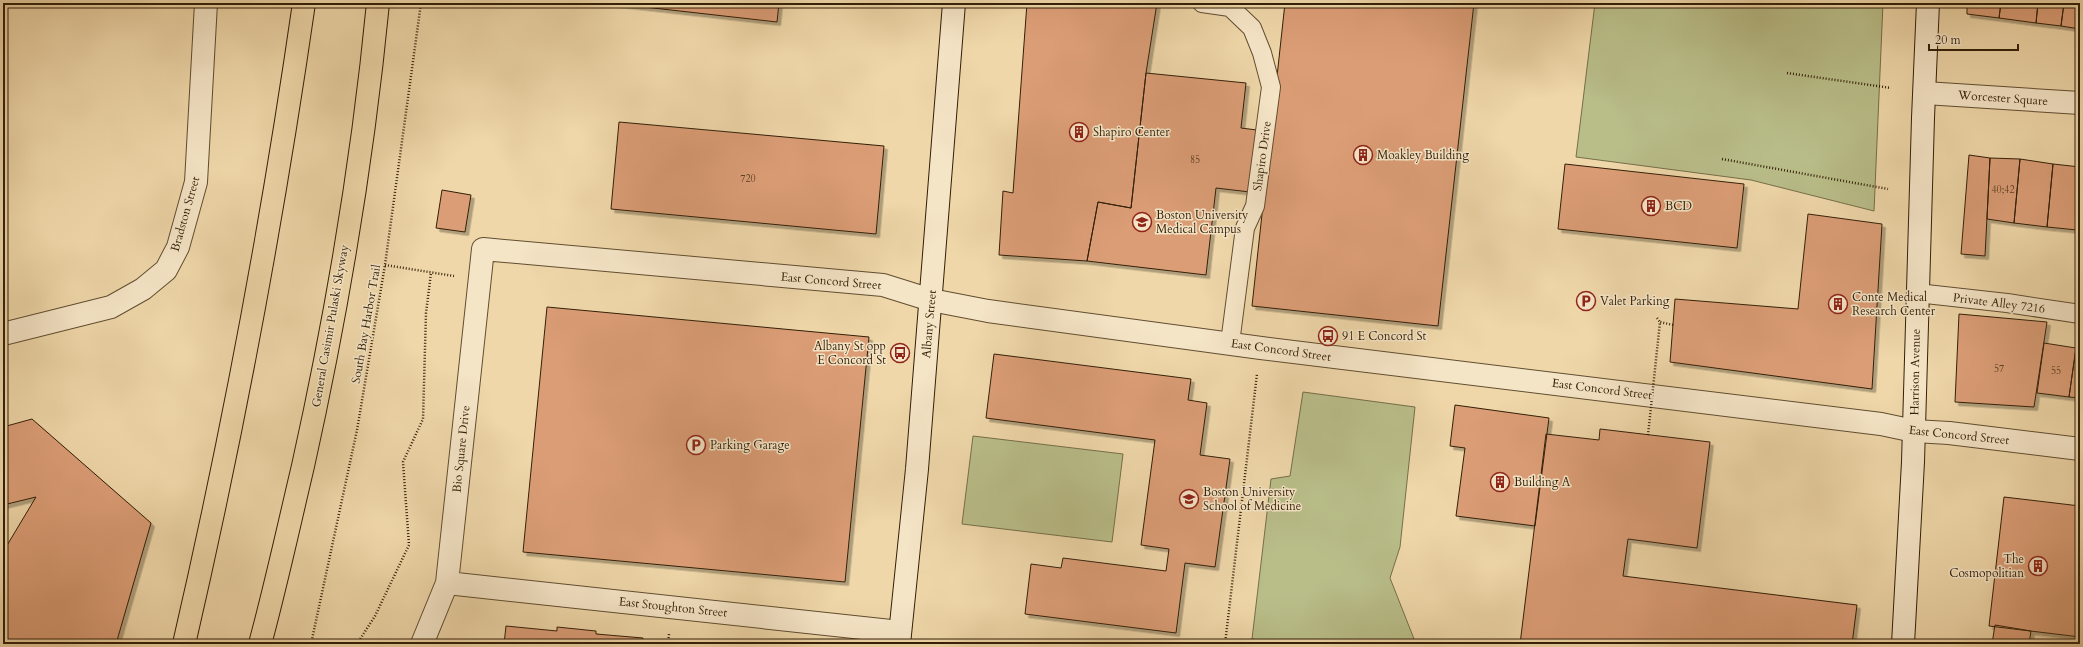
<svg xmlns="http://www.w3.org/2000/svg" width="2083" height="647" font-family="Cardo,serif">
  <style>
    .green { fill: #b9be89; stroke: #766e48 }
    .building { fill: #db9d76; stroke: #321f07; filter: url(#shadow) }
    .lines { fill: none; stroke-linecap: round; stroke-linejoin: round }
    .lane-casing { stroke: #614d30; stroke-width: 20 }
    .street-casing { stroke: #614d30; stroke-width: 24 }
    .secondary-casing { stroke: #321f07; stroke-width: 24 }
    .primary-casing { stroke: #321f07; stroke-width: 24 }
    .path { stroke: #321f07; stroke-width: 2.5; stroke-dasharray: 1 2; stroke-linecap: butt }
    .lane { stroke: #f5e5c7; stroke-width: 18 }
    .street { stroke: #f5e5c7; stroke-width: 22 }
    .secondary { stroke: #f5e5c7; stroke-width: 22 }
    .primary { stroke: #efd7a9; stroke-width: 22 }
    .path-bridge { stroke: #321f07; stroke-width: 2.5; stroke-dasharray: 1 2; stroke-linecap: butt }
    .labels { text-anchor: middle; stroke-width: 3; stroke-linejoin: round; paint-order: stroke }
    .number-label { font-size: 10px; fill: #5c3e23 }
    .street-label { font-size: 12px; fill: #321f07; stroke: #f5e5c7 }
    .poi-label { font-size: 12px; fill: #321f07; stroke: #f5e5c7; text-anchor: start }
  </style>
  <defs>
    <filter id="shadow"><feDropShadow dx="3.5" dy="3.5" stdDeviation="0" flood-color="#0004"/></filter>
  </defs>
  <rect width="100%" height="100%" fill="#efd7a9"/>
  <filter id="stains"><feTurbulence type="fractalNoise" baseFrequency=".005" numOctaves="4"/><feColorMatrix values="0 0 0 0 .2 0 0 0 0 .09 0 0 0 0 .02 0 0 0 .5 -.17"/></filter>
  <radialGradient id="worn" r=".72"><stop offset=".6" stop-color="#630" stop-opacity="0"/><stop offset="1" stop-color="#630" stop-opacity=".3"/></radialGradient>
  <!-- green -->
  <path class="green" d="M 1595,3 L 1883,3 L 1874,211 L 1751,180 L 1576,157 Z
    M 1303,392 L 1415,407 L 1400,547 L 1390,578 L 1416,644 L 1286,644 L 1252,639 L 1271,479 L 1290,476 Z
    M 973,436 L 1123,454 L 1112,542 L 962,524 Z"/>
  <!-- building -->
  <path class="building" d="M 609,3 L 779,3 L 777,22 Z
    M 1027,3 L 1157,3 L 1146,73 L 1131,208 L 1098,202 L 1087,261 L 999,255 L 1003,191 L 1013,193 Z
    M 1285,3 L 1474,3 L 1438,326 L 1252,306 Z
    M 1967,3 L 2001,3 L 1999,18 L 1967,14 Z
    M 2001,3 L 2038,3 L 2036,23 L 1999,18 Z
    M 2038,3 L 2064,3 L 2061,26 L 2036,23 Z
    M 2064,3 L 2080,3 L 2080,29 L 2061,26 Z
    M 1146,73 L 1246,83 L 1241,128 L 1257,130 L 1250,192 L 1216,188 L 1206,275 L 1087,261 L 1098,202 L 1131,208 Z
    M 619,122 L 884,146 L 876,234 L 611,209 Z
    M 1969,155 L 1990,158 L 1985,256 L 1961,254 Z
    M 1990,158 L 2020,159 L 2014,223 L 1987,219 Z
    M 2020,159 L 2053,164 L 2047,227 L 2014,223 Z
    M 1565,164 L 1744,184 L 1737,248 L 1558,229 Z
    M 2053,164 L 2080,167 L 2080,208 L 2077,230 L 2047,227 Z
    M 442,190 L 471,195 L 465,232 L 436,228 Z
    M 2080,208 L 2080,231 L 2077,230 Z
    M 1808,214 L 1882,224 L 1872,389 L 1670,362 L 1675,299 L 1798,309 Z
    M 547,307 L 869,337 L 845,582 L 523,552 Z
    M 1959,314 L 2047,322 L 2034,407 L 1955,402 Z
    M 2044,343 L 2076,348 L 2069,397 L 2037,393 Z
    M 2076,348 L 2080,348 L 2080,398 L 2069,397 Z
    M 994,354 L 1191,379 L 1188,400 L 1207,403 L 1200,455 L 1230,459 L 1215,567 L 1185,563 L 1176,633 L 1025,614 L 1031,564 L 1061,568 L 1063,558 L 1166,571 L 1169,549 L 1141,545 L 1155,440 L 986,418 Z
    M 1455,405 L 1549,418 L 1535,526 L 1456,516 L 1465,448 L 1450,446 Z
    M 32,419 L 151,523 L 116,644 L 3,644 L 3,552 L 36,497 L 3,505 L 3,427 Z
    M 1600,429 L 1710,442 L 1697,548 L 1628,539 L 1623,576 L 1857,605 L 1852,644 L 1520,644 L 1546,434 L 1599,440 Z
    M 2004,497 L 2080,506 L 2080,637 L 1989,626 Z
    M 1995,625 L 2031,631 L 2029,644 L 1992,644 Z
    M 506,626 L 557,631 L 557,627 L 596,631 L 596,634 L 643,638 L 643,644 L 504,644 Z"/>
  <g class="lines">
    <!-- lane casing -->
    <g class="lane-casing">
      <path id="lane" d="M 1202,3 L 1230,7 L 1252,28 L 1262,53 L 1271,87 L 1255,206 L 1245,228 L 1230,343
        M 1917,293 L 2007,303 L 2080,314"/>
    </g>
    <!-- street casing -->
    <g class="street-casing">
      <path id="street" d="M 1925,93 L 2080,103
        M 3,334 L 111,307 L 143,289 L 166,270 L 178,247 L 196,182 L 206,3
        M 447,583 L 900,632
        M 422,644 L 447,583 L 483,249 L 883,285 L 931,300 L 988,311 L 1261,348 L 1881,424 L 1914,431 L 1949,433 L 2080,449"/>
    </g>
    <!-- secondary casing -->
    <g class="secondary-casing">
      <path id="secondary" d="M 899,644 L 917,469 L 954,3
        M 1903,644 L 1913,462 L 1923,118 L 1928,3"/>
    </g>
    <!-- primary casing -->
    <g class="primary-casing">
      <path id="primary" d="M 184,644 C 233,432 273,218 304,3
        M 260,644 C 276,585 289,525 303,466 C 337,313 363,158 378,3"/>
    </g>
    <!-- path -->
    <path class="path" d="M 1787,73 L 1891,88
      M 1722,159 L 1888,189
      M 385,265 L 454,276
      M 1657,318 L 1660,322
      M 311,644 L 357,430 L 385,265 L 421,3
      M 357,644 L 375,616 L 409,545 L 403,462 L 423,419 L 426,313 L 431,273
      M 668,644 L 669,634
      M 1225,644 L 1257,374"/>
    <!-- lane -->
    <use href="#lane" class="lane"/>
    <!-- street -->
    <use href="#street" class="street"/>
    <!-- secondary -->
    <use href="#secondary" class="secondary"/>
    <!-- primary -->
    <use href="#primary" class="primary"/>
    <!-- path-bridge -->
    <path class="path-bridge" d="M 1648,435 L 1660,322 L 1673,325"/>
  </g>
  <!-- icons -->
  <defs>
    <g id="building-ring" transform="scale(1)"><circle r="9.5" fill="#f5e5c7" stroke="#8f2418" stroke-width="1.5"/><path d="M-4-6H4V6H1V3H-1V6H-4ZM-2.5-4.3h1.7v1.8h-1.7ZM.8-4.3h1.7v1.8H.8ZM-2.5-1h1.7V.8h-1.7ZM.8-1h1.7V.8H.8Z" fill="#8f2418"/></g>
    <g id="university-ring" transform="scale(1)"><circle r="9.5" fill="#f5e5c7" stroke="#8f2418" stroke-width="1.5"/><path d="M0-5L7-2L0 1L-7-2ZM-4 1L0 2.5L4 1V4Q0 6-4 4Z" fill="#8f2418"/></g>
    <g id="parking-ring" transform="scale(1)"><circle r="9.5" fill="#f5e5c7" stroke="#8f2418" stroke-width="1.5"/><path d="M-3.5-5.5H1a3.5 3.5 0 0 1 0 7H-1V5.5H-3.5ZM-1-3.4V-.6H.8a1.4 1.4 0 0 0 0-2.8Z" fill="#8f2418"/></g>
    <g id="bus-ring" transform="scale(1)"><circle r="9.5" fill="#f5e5c7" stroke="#8f2418" stroke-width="1.5"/><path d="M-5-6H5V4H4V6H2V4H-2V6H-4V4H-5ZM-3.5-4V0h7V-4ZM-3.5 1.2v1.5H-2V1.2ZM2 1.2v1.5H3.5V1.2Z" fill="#8f2418"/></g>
  </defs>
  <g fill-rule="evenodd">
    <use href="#building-ring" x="1079" y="132"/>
    <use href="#building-ring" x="1363" y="155"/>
    <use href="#building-ring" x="1651" y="206"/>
    <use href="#university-ring" x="1142" y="222"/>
    <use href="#parking-ring" x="1586" y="301"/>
    <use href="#building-ring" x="1838" y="304"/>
    <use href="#bus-ring" x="1328" y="336"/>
    <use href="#bus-ring" x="900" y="353"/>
    <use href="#parking-ring" x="696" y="445"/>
    <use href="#building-ring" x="1500" y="482"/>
    <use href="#university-ring" x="1189" y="499"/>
    <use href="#building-ring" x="2038" y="566"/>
  </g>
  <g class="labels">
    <!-- number labels -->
    <g class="number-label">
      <text x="1195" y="163">85</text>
      <text x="748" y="182">720</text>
      <text x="2003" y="193">40;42</text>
      <text x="1999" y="372">57</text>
      <text x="2056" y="374">55</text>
    </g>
    <!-- street labels -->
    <g class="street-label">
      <text transform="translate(2003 98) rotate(4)" y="4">Worcester Square</text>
      <text transform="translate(1262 156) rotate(-82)" y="4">Shapiro Drive</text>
      <text transform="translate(185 214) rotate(-74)" y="4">Bradston Street</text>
      <text transform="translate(831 281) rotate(5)" y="4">East Concord Street</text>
      <text transform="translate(1999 303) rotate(7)" y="4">Private Alley 7216</text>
      <text transform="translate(366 324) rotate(-80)" y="4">South Bay Harbor Trail</text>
      <text transform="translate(929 324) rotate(-85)" y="4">Albany Street</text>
      <text transform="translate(330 326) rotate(-80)" y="4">General Casimir Pulaski Skyway</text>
      <text transform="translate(1281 350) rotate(8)" y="4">East Concord Street</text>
      <text transform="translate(1915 372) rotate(-89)" y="4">Harrison Avenue</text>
      <text transform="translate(1602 389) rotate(7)" y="4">East Concord Street</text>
      <text transform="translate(1959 435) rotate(6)" y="4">East Concord Street</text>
      <text transform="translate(461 449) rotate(-84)" y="4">Bio Square Drive</text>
      <text transform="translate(673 607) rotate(6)" y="4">East Stoughton Street</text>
    </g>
    <!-- poi labels -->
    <g class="poi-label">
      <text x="1093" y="136">Shapiro Center</text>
      <text x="1377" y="159">Moakley Building</text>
      <text x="1665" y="210">BCD</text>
      <text x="1156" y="219">Boston University<tspan x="1156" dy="14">Medical Campus</tspan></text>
      <text x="1852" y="301">Conte Medical<tspan x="1852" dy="14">Research Center</tspan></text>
      <text x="1600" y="305">Valet Parking</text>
      <text x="1342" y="340">91 E Concord St</text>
      <text x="886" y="350" text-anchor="end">Albany St opp<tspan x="886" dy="14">E Concord St</tspan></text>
      <text x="710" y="449">Parking Garage</text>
      <text x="1514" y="486">Building A</text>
      <text x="1203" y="496">Boston University<tspan x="1203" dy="14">School of Medicine</tspan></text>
      <text x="2024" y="563" text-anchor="end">The<tspan x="2024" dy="14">Cosmopolitian</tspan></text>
    </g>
  </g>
  <!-- margin -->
  <rect width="2083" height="647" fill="none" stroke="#efd7a9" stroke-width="16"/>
  <rect x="4" y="4" width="2075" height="639" fill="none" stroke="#321f07" stroke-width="2"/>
  <rect x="8" y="8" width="2067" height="631" fill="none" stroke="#321f07"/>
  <!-- scale -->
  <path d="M1929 44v6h89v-6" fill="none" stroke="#321f07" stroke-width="2"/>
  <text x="1935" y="44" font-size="12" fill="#321f07" stroke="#f5e5c7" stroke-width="3" paint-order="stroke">20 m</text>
  <rect width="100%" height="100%" filter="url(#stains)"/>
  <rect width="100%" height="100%" fill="url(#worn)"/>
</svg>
